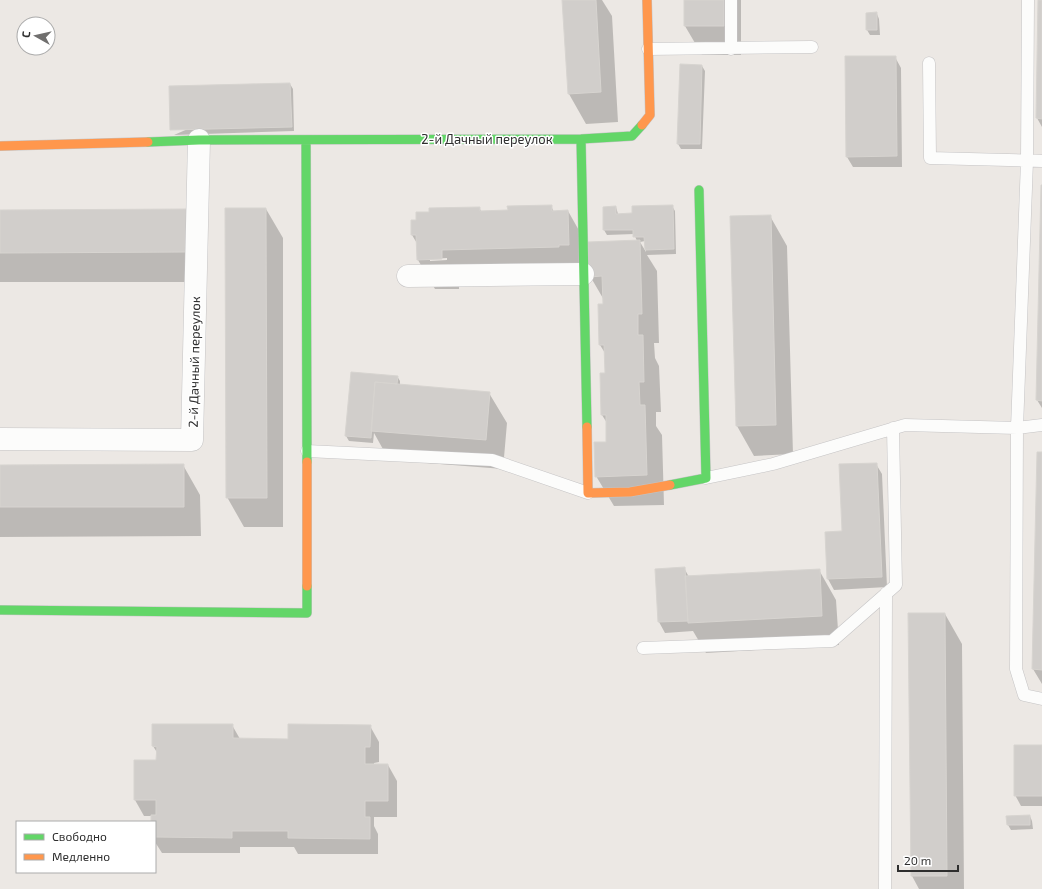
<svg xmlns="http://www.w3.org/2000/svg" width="1042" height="889" font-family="'Exo 2',sans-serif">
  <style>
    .shadow { fill: #0003; fill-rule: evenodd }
    .building { fill: #d1cecb; stroke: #d7d4d0 }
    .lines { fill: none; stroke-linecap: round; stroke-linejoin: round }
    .lane-casing { stroke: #c5c4c5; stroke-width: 13 }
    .street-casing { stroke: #c5c4c5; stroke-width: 23 }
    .fast-casing { stroke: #c5c4c5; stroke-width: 10 }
    .slow-casing { stroke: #c5c4c5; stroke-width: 10 }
    .lane { stroke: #fcfcfb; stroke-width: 12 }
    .street { stroke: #fcfcfb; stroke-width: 22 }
    .fast { stroke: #63d668; stroke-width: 9 }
    .slow { stroke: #ff974d; stroke-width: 9 }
    .labels { text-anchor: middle; stroke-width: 3; stroke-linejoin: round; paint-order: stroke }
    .street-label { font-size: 13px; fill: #2e2e2e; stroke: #fff }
  </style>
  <rect width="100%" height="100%" fill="#ece8e4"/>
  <!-- shadow -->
  <path class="shadow" d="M 563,0 L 602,0 L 612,16 L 618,122 L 586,124 L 569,94 Z
    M 685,0 L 741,0 L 741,55 L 702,55 L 685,26 Z
    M 1039,0 L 1042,0 L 1042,127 L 1037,118 Z
    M 877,14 L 879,19 L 880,35 L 870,35 L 867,30 Z
    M 895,57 L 901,68 L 902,167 L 853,167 L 847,157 Z
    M 702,66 L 705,71 L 702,149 L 681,149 L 678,144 Z
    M 290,84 L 293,89 L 294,131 L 174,135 Z
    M 1042,191 L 1042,408 L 1037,400 Z
    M 551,206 L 554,212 L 568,211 L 585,241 L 586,274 L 459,279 L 459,289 L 435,289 L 418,260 L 418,245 L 412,235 L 412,221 L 479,208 L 482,212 L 509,211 ZM 447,258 L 447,260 L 430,261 L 430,259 Z
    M 672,206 L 675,211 L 676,254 L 647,255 L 657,271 L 659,343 L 654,343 L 655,358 L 659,366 L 661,412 L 656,412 L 656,426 L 662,435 L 664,505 L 614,506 L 596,476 L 607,442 L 607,423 L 602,415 L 606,374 L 605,353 L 600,345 L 604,300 L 590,276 L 637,241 L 634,234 L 607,235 L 604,230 L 604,208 L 616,207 L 618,214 L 633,214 ZM 645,241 L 646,252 L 640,242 Z
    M 266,209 L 283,238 L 283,527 L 244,527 L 227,497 Z
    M 186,210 L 204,282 L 0,282 L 0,211 Z
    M 770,216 L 787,246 L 793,454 L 754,456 L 737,426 Z
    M 397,376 L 400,381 L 400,386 L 489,393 L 507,423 L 503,469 L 389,460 L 374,433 L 373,443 L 349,441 L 346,436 Z
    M 1042,453 L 1042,684 L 1033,669 Z
    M 876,464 L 882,474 L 887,587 L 834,590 L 828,579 L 843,532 Z
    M 183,465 L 200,495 L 201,536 L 0,537 L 0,466 Z
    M 684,568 L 689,577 L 819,570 L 836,600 L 839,645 L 706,653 L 693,631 L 665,633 L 659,622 Z
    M 945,614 L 962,644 L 964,889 L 919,889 L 912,876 Z
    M 232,725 L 240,739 L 289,740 L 370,726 L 379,742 L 379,762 L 374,763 L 374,765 L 388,765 L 397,781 L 397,817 L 374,817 L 374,826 L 378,834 L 378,854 L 298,854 L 294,847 L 240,847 L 240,853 L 162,853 L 155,842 L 155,822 L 152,822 L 152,816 L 144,816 L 135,800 L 157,761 L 158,754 L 153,746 Z
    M 1042,746 L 1042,806 L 1021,806 L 1015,795 Z
    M 1030,816 L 1032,821 L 1033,829 L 1011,830 L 1008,825 Z"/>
  <!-- building -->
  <path class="building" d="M 562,0 L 596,0 L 601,92 L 568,94 Z
    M 684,0 L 724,0 L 724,26 L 684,26 Z
    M 1038,0 L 1042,0 L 1042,119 L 1036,118 Z
    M 877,12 L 877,30 L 866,30 L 866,13 Z
    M 845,56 L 896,56 L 897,156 L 846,157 Z
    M 680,64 L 702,65 L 700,144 L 677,144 Z
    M 290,83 L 292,127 L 170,130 L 169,86 Z
    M 1041,185 L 1042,185 L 1042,401 L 1036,400 Z
    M 552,205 L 552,211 L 568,210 L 569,245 L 559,245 L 559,247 L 442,250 L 442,259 L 417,260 L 416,235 L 411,235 L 411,220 L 416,220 L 416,212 L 429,212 L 429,208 L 480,207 L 480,211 L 508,210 L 507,206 Z
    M 673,205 L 674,249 L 645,250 L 644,237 L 633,237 L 633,230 L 603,230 L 603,207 L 616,206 L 616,214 L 632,213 L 632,206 Z
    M 225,208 L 266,208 L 267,498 L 226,498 Z
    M 187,209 L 187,252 L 0,253 L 0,210 Z
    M 771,215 L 776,425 L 736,426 L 730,216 Z
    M 640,240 L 642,314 L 638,314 L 638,335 L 643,335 L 644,382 L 639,382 L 640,405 L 645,405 L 647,475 L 595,477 L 594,442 L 606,442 L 606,415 L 601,415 L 600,373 L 605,373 L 604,345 L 599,345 L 598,304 L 603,304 L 602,276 L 589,277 L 588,242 Z
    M 351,372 L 398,376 L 397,384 L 375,382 L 371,438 L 345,436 Z
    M 375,382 L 490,392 L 486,440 L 371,431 Z
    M 1037,452 L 1042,452 L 1042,670 L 1032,669 Z
    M 877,463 L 882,577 L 827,579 L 825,532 L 842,531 L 839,464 Z
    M 184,464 L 184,507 L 0,507 L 0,465 Z
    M 685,567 L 688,621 L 658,622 L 655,569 Z
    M 820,569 L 822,616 L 688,623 L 685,576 Z
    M 908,613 L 945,613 L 947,876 L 911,876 Z
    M 152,724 L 233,724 L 233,738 L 288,739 L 288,724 L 371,725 L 370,747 L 365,747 L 365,764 L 388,764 L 388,801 L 365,801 L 365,817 L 370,817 L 370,839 L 288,838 L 288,831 L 232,831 L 232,838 L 155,837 L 155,822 L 151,822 L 151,815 L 156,815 L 156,800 L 134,800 L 134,760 L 156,760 L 157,747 L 152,746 Z
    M 1014,745 L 1042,745 L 1042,796 L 1014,796 Z
    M 1030,815 L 1030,825 L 1007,825 L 1006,816 Z"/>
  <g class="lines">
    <!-- lane casing -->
    <g class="lane-casing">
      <path id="lane" d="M 731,0 L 731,49
        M 1028,0 L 1027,161 L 1017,428 L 1016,669 L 1024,695 L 1042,699
        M 648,49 L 812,47
        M 929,63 L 930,158 L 1042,161
        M 307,451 L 492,460 L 588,493
        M 706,478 L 773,464 L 905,425 L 1017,428 L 1042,425
        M 643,648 L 832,641 L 896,585 L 893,428
        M 885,889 L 886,593"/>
    </g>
    <!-- street casing -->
    <g class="street-casing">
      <path id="street" d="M 408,276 L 583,274
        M 0,439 L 192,440 L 199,140"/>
    </g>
    <!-- fast casing -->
    <g class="fast-casing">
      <path id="fast" d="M 581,139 L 587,427
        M 306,140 L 307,462
        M 148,142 L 199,140 L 581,139 L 632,136 L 642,125
        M 670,485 L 706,478 L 699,190
        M 0,610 L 307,613 L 307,586"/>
    </g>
    <!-- slow casing -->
    <g class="slow-casing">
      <path id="slow" d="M 642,125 L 650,115 L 647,0
        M 0,146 L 148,142
        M 587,427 L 588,493 L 630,492 L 670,485
        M 307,462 L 307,586"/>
    </g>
    <!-- lane -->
    <use href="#lane" class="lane"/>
    <!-- street -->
    <use href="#street" class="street"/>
    <!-- fast -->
    <use href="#fast" class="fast"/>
    <!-- slow -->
    <use href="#slow" class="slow"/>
  </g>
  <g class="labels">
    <!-- street labels -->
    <g class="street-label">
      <text x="487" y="144">2-й Дачный переулок</text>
      <text transform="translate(194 362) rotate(-89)" y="5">2-й Дачный переулок</text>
    </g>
  </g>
  <!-- legend -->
  <rect x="16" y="821" width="140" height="52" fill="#ffffff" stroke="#ababab"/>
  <rect x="24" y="834" width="20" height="6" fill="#63d668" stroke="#ababab"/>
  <text x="52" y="841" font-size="12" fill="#2e2e2e">Свободно</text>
  <rect x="24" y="854" width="20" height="6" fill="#ff974d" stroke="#ababab"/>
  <text x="52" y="861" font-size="12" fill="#2e2e2e">Медленно</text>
  <!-- north arrow -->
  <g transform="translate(36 36) rotate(278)"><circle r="19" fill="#ffffff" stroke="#ababab"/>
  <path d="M0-3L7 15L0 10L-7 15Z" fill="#706f6e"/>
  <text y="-6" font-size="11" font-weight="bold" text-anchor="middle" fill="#2e2e2e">С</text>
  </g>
  <!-- scale -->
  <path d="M898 865v6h60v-6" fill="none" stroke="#2e2e2e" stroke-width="2"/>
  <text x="904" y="865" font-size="12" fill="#2e2e2e" stroke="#ffffff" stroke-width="3" paint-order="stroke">20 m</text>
</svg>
